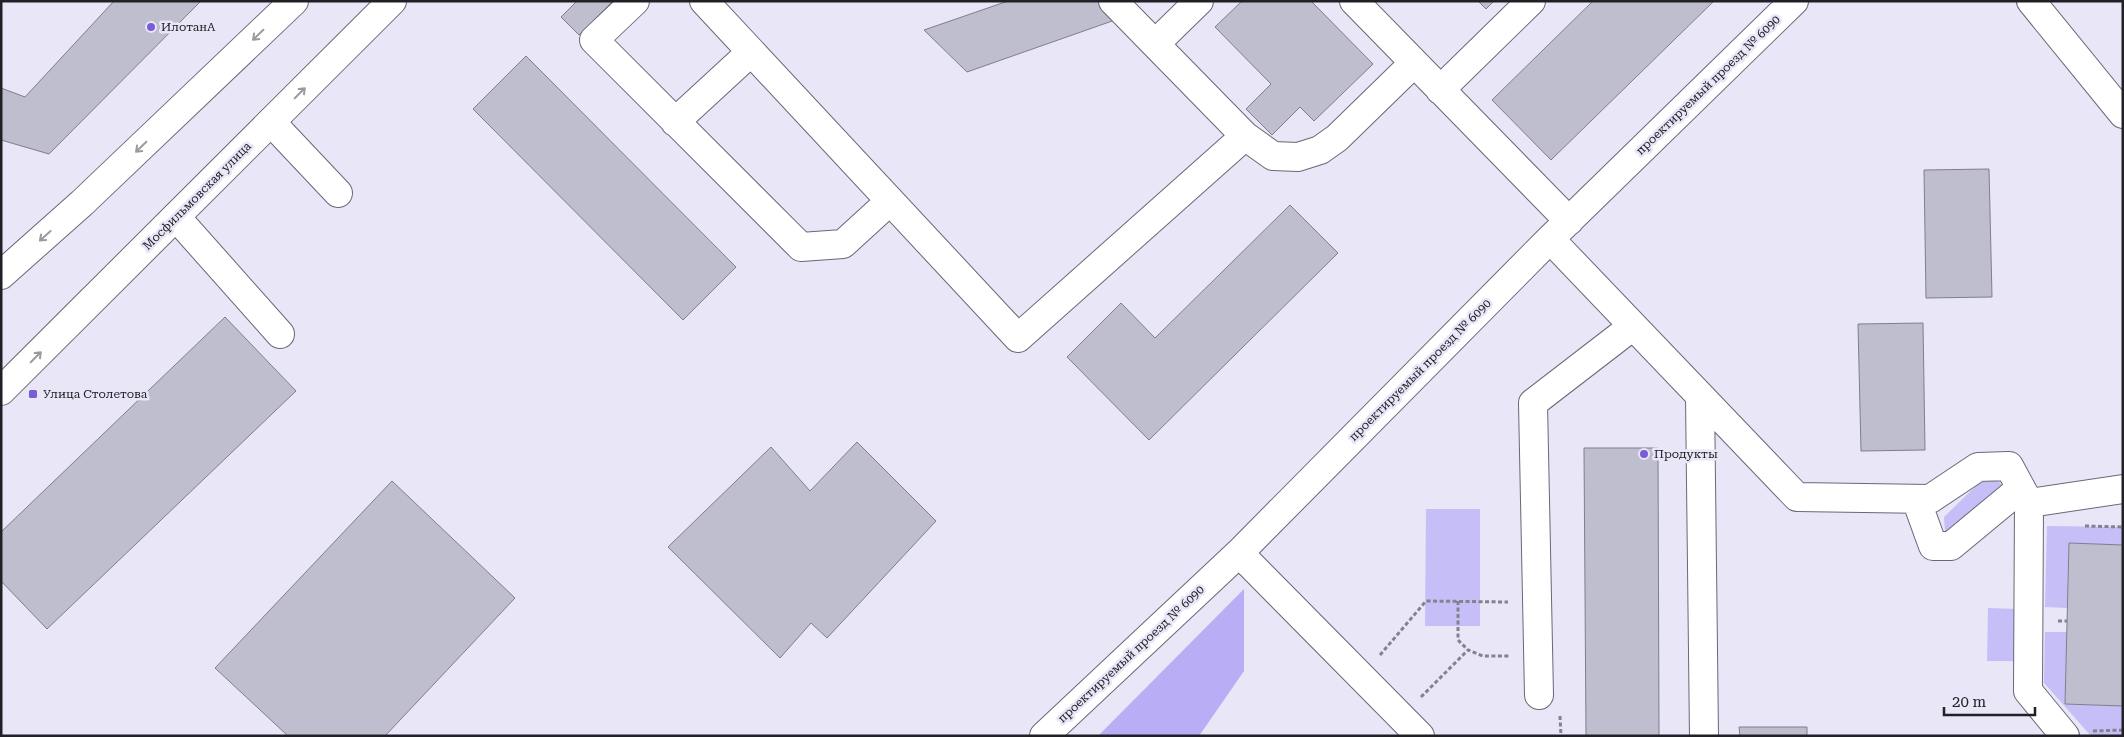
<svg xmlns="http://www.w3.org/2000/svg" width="2124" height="737" font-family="'Roboto Serif',serif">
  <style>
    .green { fill: #c6bef7 }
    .forest { fill: #b9aef6 }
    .building { fill: #bfbece; stroke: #807e8d }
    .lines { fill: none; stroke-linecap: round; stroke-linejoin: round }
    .minor-casing { stroke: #696876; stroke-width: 30 }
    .major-casing { stroke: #696876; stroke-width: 30 }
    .path { stroke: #83828e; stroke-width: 3; stroke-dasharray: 4 2.5; stroke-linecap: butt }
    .minor { stroke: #fff; stroke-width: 28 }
    .major { stroke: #fff; stroke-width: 28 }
    .oneway { stroke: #9b9b9d }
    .poi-dot { fill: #7a5cd6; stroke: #e8e6f7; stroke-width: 2 }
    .labels { text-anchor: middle; stroke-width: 5; stroke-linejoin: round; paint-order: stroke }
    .poi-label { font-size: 12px; fill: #202026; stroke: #e8e6f7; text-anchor: start }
    .street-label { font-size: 12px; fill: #202026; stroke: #e8e6f7 }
  </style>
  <rect width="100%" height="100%" fill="#e8e6f7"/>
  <!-- green -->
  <path class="green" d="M 1997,480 L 2004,487 L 1952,533 L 1945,532 L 1944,517 L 1980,482 Z
    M 1426,509 L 1480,509 L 1480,626 L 1425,626 Z
    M 2047,526 L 2123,527 L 2123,545 L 2070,543 L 2067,608 L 2045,607 Z
    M 1988,608 L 2018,609 L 2017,661 L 1987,661 Z
    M 2045,632 L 2067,632 L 2065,704 L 2123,706 L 2123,736 L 2091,736 L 2044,683 Z"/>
  <!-- forest -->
  <path class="forest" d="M 1244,589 L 1244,671 L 1199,736 L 1098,736 Z"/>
  <!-- building -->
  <path class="building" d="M 114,1 L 201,1 L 49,154 L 1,140 L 1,88 L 25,97 Z
    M 577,1 L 613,1 L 579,35 L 561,17 Z
    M 1008,1 L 1097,1 L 1115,20 L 967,72 L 924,30 Z
    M 1242,1 L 1311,1 L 1373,64 L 1314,121 L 1300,107 L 1272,135 L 1246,109 L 1271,84 L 1215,27 Z
    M 1478,1 L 1494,1 L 1486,9 Z
    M 1593,1 L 1714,1 L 1551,160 L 1492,100 Z
    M 526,56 L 736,267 L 683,320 L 473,109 Z
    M 1989,169 L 1992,297 L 1926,298 L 1924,170 Z
    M 1290,205 L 1338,253 L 1149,440 L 1067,357 L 1121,303 L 1155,338 Z
    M 225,317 L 296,391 L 47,629 L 1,581 L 1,532 Z
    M 1923,323 L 1925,450 L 1861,451 L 1858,324 Z
    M 857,442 L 936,521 L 827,638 L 811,623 L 780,658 L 668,547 L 771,447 L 810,491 Z
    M 1584,448 L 1658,448 L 1659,736 L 1586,736 Z
    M 392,481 L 515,598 L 385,736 L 288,736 L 215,668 Z
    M 2069,543 L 2123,545 L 2123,706 L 2065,704 Z
    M 1739,727 L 1807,727 L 1807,736 L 1740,736 Z"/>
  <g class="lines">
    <!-- minor casing -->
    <g class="minor-casing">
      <path id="minor" d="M 635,1 L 594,40 L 801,247 L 843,244 L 890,201
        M 704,1 L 1018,338 L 1245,136
        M 1113,1 L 1155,44 L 1199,1
        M 1354,1 L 1569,221
        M 2031,1 L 2123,114
        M 1155,44 L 1245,136 L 1273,156 L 1298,157 L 1320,150 L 1337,138 L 1414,63
        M 1440,90 L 1531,1
        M 271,122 L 338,193
        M 675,122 L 751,52
        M 176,217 L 280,334
        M 1550,239 L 1797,497 L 1930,499 L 1978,467 L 2009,466 L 2029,503 L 2123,489
        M 1700,396 L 1704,736
        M 1916,499 L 1933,546 L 1951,546 L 2021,488
        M 2029,503 L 2028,691 L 2065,736
        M 1239,553 L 1420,736
        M 1539,695 L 1533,403 L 1633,326
        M 1044,736 L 1239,553 L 1550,239 L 1794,1"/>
    </g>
    <!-- major casing -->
    <g class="major-casing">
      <path id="major" d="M 1,275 L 82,203 L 294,1
        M 1,391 L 392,1"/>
    </g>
    <!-- path -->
    <path class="path" d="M 2085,526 L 2123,527
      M 1458,601 L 1458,640 L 1468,650
      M 2058,621 L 2067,621
      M 1380,655 L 1426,601 L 1508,602
      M 1421,697 L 1468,650 L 1483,656 L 1509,656
      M 1560,716 L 1561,736
      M 2093,731 L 2123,730"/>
    <!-- minor -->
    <use href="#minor" class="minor"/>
    <!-- major -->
    <use href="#major" class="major"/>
  </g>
  <!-- one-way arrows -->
  <defs><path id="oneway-shaft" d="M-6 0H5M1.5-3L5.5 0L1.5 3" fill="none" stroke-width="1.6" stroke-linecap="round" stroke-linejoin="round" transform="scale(1.25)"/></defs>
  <g class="oneway">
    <use href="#oneway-shaft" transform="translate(258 35) rotate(136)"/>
    <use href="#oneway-shaft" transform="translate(300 93) rotate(-45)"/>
    <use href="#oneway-shaft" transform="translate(141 147) rotate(136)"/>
    <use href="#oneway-shaft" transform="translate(45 236) rotate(138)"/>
    <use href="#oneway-shaft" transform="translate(36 357) rotate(-45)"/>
  </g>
  <!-- markers -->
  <g class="poi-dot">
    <circle cx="151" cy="27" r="5"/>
    <rect x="28" y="389" width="10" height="10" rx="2.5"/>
    <circle cx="1644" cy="454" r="5"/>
  </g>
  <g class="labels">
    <!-- poi labels -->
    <g class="poi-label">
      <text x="161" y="31">ИлотанА</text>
      <text x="43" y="398">Улица Столетова</text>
      <text x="1654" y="458">Продукты</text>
    </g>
    <!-- street labels -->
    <g class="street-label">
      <text transform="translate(1708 85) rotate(-44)" y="4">проектируемый проезд № 6090</text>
      <text transform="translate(197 196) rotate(-45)" y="4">Мосфильмовская улица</text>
      <text transform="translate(1420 370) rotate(-45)" y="4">проектируемый проезд № 6090</text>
      <text transform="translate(1131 654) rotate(-43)" y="4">проектируемый проезд № 6090</text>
    </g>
  </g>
  <!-- border -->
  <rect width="2124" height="737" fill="none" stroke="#202026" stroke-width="5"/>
  <!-- scale -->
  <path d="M1944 707v8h91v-8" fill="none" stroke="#202026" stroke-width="2.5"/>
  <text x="1952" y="707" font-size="15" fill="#202026" stroke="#e8e6f7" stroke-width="4" paint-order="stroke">20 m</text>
</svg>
